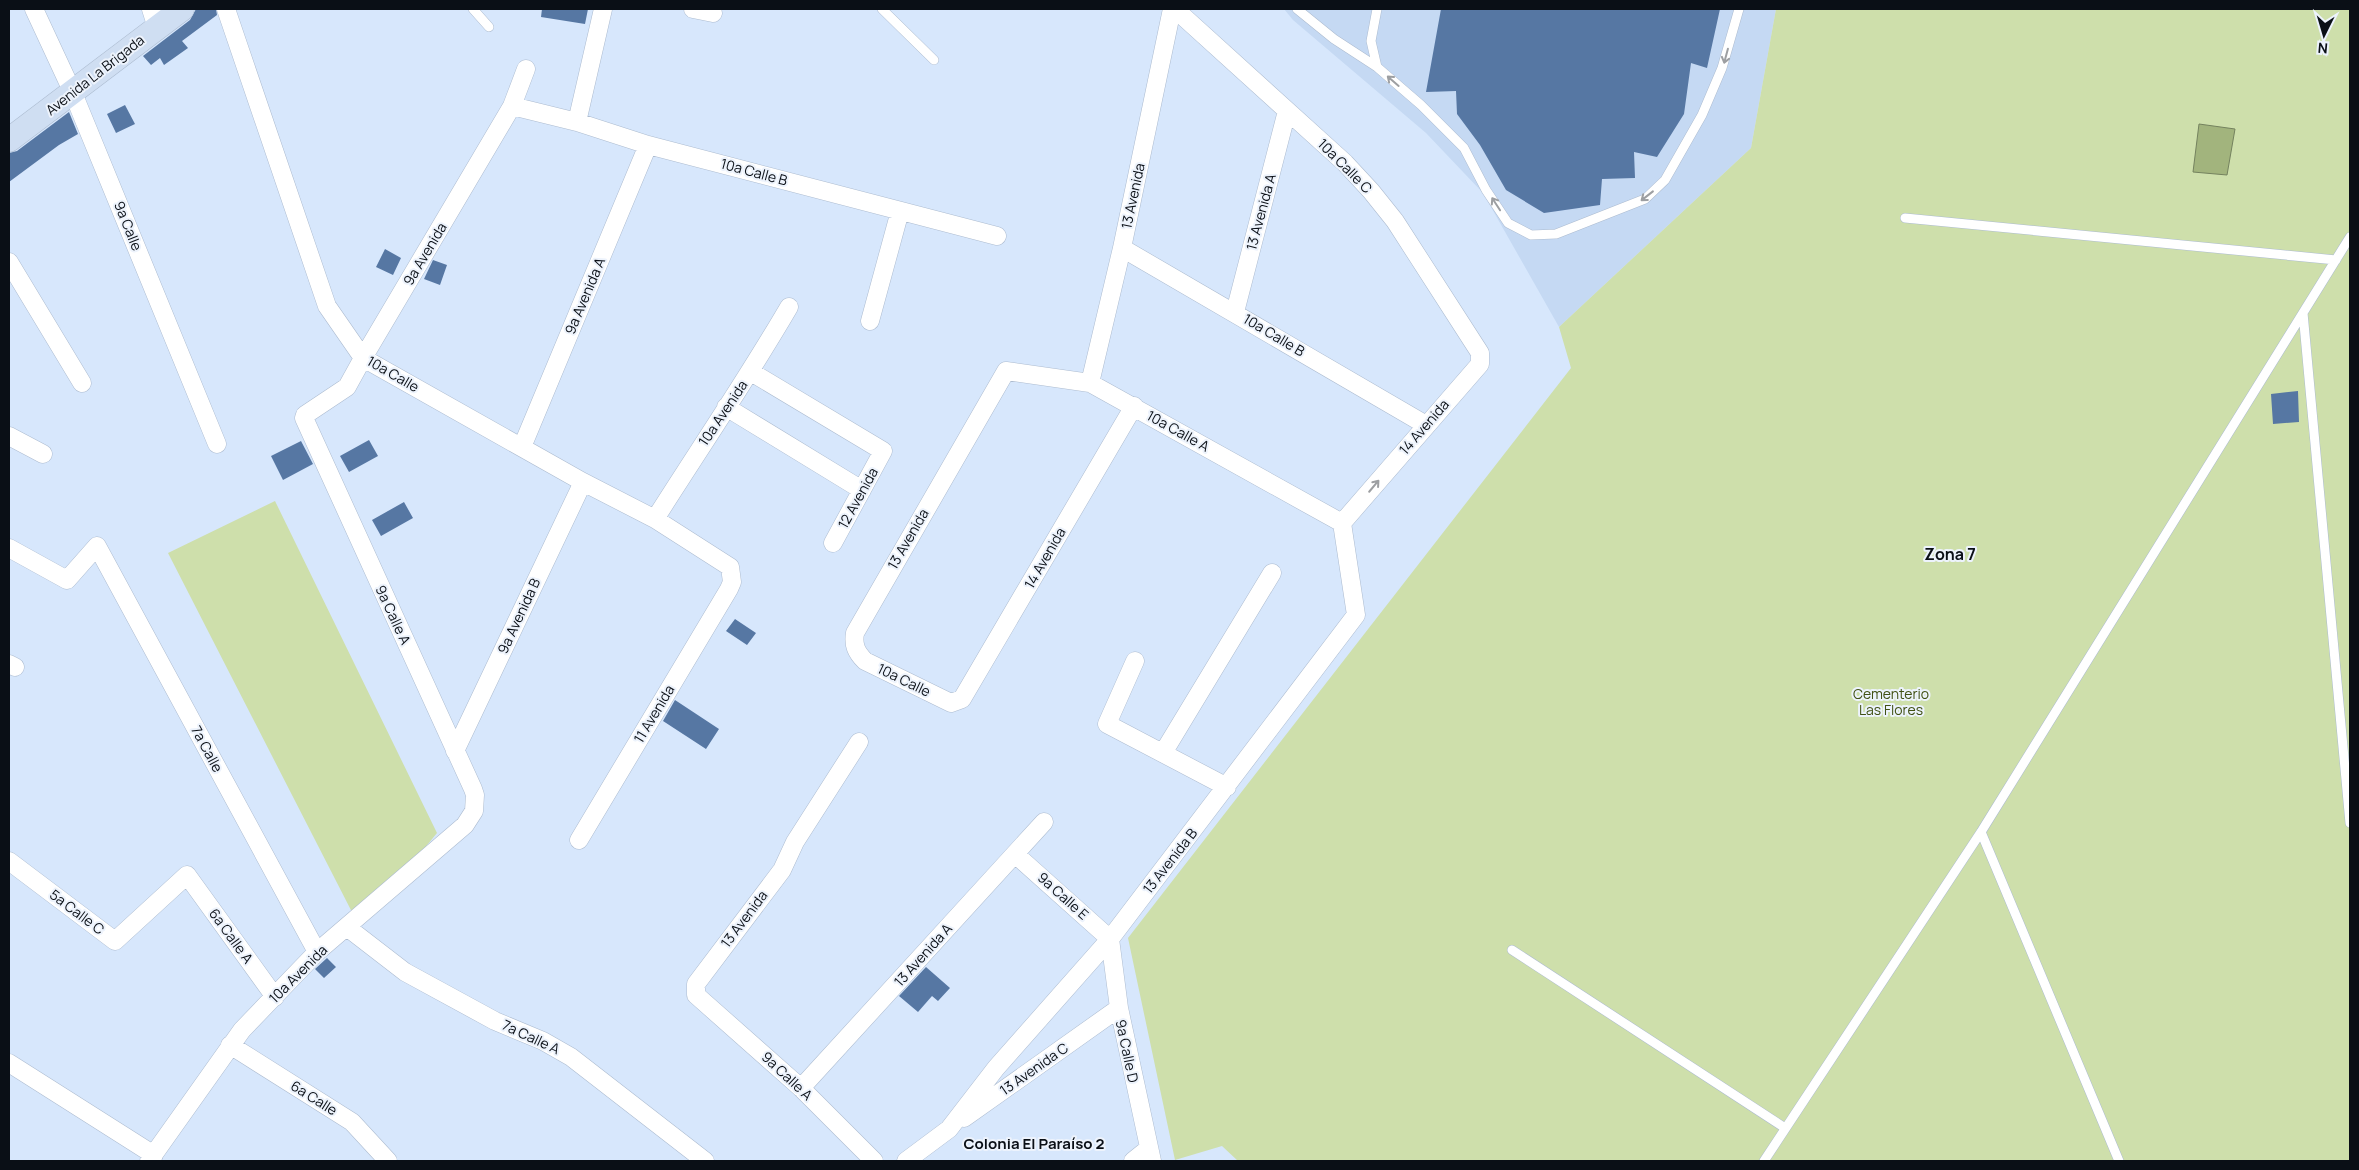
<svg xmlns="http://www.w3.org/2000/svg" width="2359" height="1170" font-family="Manrope,sans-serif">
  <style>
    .built { fill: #c5d9f3 }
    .green { fill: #cedfab }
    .water { fill: #a2b47d; stroke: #74825e }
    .building { fill: #5677a3 }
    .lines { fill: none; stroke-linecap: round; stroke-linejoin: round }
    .lane-casing { stroke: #adbcd0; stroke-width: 10 }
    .street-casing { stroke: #adbcd0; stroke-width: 19 }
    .secondary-casing { stroke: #adbcd0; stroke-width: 25 }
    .lane { stroke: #fff; stroke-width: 9 }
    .street { stroke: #fff; stroke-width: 18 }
    .secondary { stroke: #cfdef2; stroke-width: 24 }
    .oneway { stroke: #9d9fa2 }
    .labels { text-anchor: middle; stroke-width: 4; stroke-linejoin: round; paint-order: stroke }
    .street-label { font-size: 14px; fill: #0a0f16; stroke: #edf3fc }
    .park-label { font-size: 14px; fill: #415114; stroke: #edf3fc }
    .neighbourhood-label { font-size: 15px; font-weight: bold; fill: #0a0f16; stroke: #edf3fc }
    .quarter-label { font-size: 16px; font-weight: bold; fill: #0a0f16; stroke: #edf3fc }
  </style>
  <rect width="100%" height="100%" fill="#d7e7fc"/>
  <!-- built -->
  <path class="built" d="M 1284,9 L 1776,9 L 1751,148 L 1559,327 L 1483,193 L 1426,133 L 1293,20 Z"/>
  <!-- green -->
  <path class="green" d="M 1776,9 L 2350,9 L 2350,1161 L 1238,1161 L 1222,1146 L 1175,1160 L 1128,938 L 1571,368 L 1559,327 L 1751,148 Z
    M 275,501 L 437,833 L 405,872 L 354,916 L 168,553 Z"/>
  <!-- water -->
  <path class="water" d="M 2199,124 L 2235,129 L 2227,175 L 2193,172 Z"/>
  <!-- building -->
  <path class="building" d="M 196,9 L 216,9 L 217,15 L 182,41 L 188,48 L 164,65 L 160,58 L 151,65 L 143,56 L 190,20 Z
    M 542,9 L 588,9 L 585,24 L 541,17 Z
    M 1441,9 L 1720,9 L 1707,68 L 1691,63 L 1684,114 L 1657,157 L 1634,152 L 1635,178 L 1602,179 L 1600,205 L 1544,213 L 1506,190 L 1480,145 L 1457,114 L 1456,91 L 1426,92 Z
    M 125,105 L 135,124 L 116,133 L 107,114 Z
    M 69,112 L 78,134 L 59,145 L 9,182 L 9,153 L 17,151 Z
    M 385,249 L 401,258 L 393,275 L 376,267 Z
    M 433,260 L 447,265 L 440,285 L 424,279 Z
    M 2298,391 L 2299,422 L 2273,424 L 2271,394 Z
    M 369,440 L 378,456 L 349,472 L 340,456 Z
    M 301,441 L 313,464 L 283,480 L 271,456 Z
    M 404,502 L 413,518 L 381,536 L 372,520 Z
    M 735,619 L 756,633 L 747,645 L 726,631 Z
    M 675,700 L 719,729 L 706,749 L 663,721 Z
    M 327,958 L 336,967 L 324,978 L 315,969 Z
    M 926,967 L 950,988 L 938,1001 L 932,996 L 918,1012 L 899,996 Z"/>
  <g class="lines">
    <!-- lane casing -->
    <g class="lane-casing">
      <path id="lane" d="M 473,9 L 489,27
        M 882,9 L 934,60
        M 1297,9 L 1334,39 L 1377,67 L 1421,105 L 1464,148 L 1486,190 L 1508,223 L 1531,235 L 1556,234 L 1645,199 L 1665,180 L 1702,115 L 1722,68 L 1739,9
        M 1377,67 L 1371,41 L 1377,9
        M 1905,218 L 2336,260
        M 2303,313 L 2350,823
        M 1981,832 L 2119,1161
        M 1512,950 L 1785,1128
        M 1764,1161 L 1981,832 L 2350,237"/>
    </g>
    <!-- street casing -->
    <g class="street-casing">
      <path id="street" d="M 34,9 L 73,93 L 217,444
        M 151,9 L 157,28
        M 226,9 L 327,306 L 363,358 L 583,482 L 655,519 L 730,567 L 732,582 L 729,589 L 579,840
        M 693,9 L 713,13
        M 1175,9 L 1345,163 L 1371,191 L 1395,221 L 1480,353 L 1480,364 L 1342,523
        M 512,106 L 577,122 L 648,145 L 997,236
        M 577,122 L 603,9
        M 1122,248 L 1426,425
        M 9,262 L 82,383
        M 1235,312 L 1287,111
        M 870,321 L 900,211
        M 751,372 L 883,451 L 833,543
        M 1090,383 L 1122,248 L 1172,9
        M 1134,406 L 962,699 L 951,703 L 865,661 C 856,652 853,645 855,633 L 1006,371 L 1090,383 L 1342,523
        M 726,407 L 862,490
        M 9,436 L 43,454
        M 522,447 L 648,145
        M 655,519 C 700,448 747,379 789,307
        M 9,548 L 67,580 L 97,546 L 317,952
        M 1135,661 L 1107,724 L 1227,787
        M 9,664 L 15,667
        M 859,742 L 795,842 L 782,870 L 696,984 L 696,995 L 801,1088 L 874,1161
        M 455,751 L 583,482
        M 1163,753 L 1272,573
        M 1015,854 L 1110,939 L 1119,1008 L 1152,1161
        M 9,861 L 115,941 L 187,875 L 275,997
        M 348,928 L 405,972 L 495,1021 L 543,1041 L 571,1057 L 705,1161
        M 230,1045 L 352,1122 L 388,1161
        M 9,1063 L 154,1155
        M 801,1088 L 1044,822
        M 964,1118 L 1119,1008
        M 149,1161 L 242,1030 L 317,952 L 465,825 L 474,811 L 475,795 L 473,789 L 304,418 L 305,415 L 347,387 L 363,358 L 512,106 L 526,69
        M 906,1161 L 949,1129 L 996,1068 L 1110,939 L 1356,615 L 1342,523
        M 1133,1161 L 1148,1149"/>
    </g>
    <!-- secondary casing -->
    <g class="secondary-casing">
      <path id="secondary" d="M 9,140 L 182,9"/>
    </g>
    <!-- lane -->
    <use href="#lane" class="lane"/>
    <!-- street -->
    <use href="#street" class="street"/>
    <!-- secondary -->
    <use href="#secondary" class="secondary"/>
  </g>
  <!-- one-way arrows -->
  <defs><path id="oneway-shaft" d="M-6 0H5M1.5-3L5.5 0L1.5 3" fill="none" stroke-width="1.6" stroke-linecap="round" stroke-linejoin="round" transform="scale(1.25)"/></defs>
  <g class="oneway">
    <use href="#oneway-shaft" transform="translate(1726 56) rotate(105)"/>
    <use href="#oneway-shaft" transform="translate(1393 81) rotate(-139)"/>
    <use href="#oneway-shaft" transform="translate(1647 196) rotate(142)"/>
    <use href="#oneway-shaft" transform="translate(1496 204) rotate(-123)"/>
    <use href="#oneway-shaft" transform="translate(1374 486) rotate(-50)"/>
  </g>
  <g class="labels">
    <!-- street labels -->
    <g class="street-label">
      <text transform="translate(95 75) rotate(-38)" y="5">Avenida La Brigada</text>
      <text transform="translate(1345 166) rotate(45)" y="5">10a Calle C</text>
      <text transform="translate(754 172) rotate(15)" y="5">10a Calle B</text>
      <text transform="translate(1133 196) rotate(-78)" y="5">13 Avenida</text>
      <text transform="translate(1261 212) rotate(-75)" y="5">13 Avenida A</text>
      <text transform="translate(128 226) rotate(68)" y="5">9a Calle</text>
      <text transform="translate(425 254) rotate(-59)" y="5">9a Avenida</text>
      <text transform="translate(585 296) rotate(-67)" y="5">9a Avenida A</text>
      <text transform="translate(1274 335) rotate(31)" y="5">10a Calle B</text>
      <text transform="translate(393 374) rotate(30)" y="5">10a Calle</text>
      <text transform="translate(723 413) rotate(-56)" y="5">10a Avenida</text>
      <text transform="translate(1424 427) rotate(-49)" y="5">14 Avenida</text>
      <text transform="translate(1178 431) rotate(29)" y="5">10a Calle A</text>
      <text transform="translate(858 498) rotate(-61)" y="5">12 Avenida</text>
      <text transform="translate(908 539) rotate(-60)" y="5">13 Avenida</text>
      <text transform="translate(1045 558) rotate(-60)" y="5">14 Avenida</text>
      <text transform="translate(393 615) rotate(65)" y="5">9a Calle A</text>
      <text transform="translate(519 616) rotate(-65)" y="5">9a Avenida B</text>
      <text transform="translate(904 680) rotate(26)" y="5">10a Calle</text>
      <text transform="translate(654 714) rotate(-59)" y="5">11 Avenida</text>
      <text transform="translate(207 749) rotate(62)" y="5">7a Calle</text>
      <text transform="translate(1170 861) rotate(-52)" y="5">13 Avenida B</text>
      <text transform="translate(1063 896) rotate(42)" y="5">9a Calle E</text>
      <text transform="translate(77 912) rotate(37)" y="5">5a Calle C</text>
      <text transform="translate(744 919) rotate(-53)" y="5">13 Avenida</text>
      <text transform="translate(231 936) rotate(54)" y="5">6a Calle A</text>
      <text transform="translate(923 955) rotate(-48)" y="5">13 Avenida A</text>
      <text transform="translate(298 974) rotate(-45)" y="5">10a Avenida</text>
      <text transform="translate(531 1037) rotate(25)" y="5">7a Calle A</text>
      <text transform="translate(1127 1051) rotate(78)" y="5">9a Calle D</text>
      <text transform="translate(1034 1069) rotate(-35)" y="5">13 Avenida C</text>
      <text transform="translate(787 1076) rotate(43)" y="5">9a Calle A</text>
      <text transform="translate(314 1098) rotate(32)" y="5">6a Calle</text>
    </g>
    <!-- park labels -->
    <g class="park-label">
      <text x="1891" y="699">Cementerio<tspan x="1891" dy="16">Las Flores</tspan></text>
    </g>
    <!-- neighbourhood labels -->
    <g class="neighbourhood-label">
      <text x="1034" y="1149">Colonia El Paraíso 2</text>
    </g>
    <!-- quarter labels -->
    <g class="quarter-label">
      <text x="1950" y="560">Zona 7</text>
    </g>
  </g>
  <!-- border -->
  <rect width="2359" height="1170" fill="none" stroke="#0a0f16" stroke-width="20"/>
  <!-- north arrow -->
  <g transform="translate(2324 35) rotate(185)" stroke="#edf3fc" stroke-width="4" paint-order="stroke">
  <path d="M0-4L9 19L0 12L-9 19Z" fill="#0a0f16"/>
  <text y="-8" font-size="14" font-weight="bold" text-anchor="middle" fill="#0a0f16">N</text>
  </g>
</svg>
